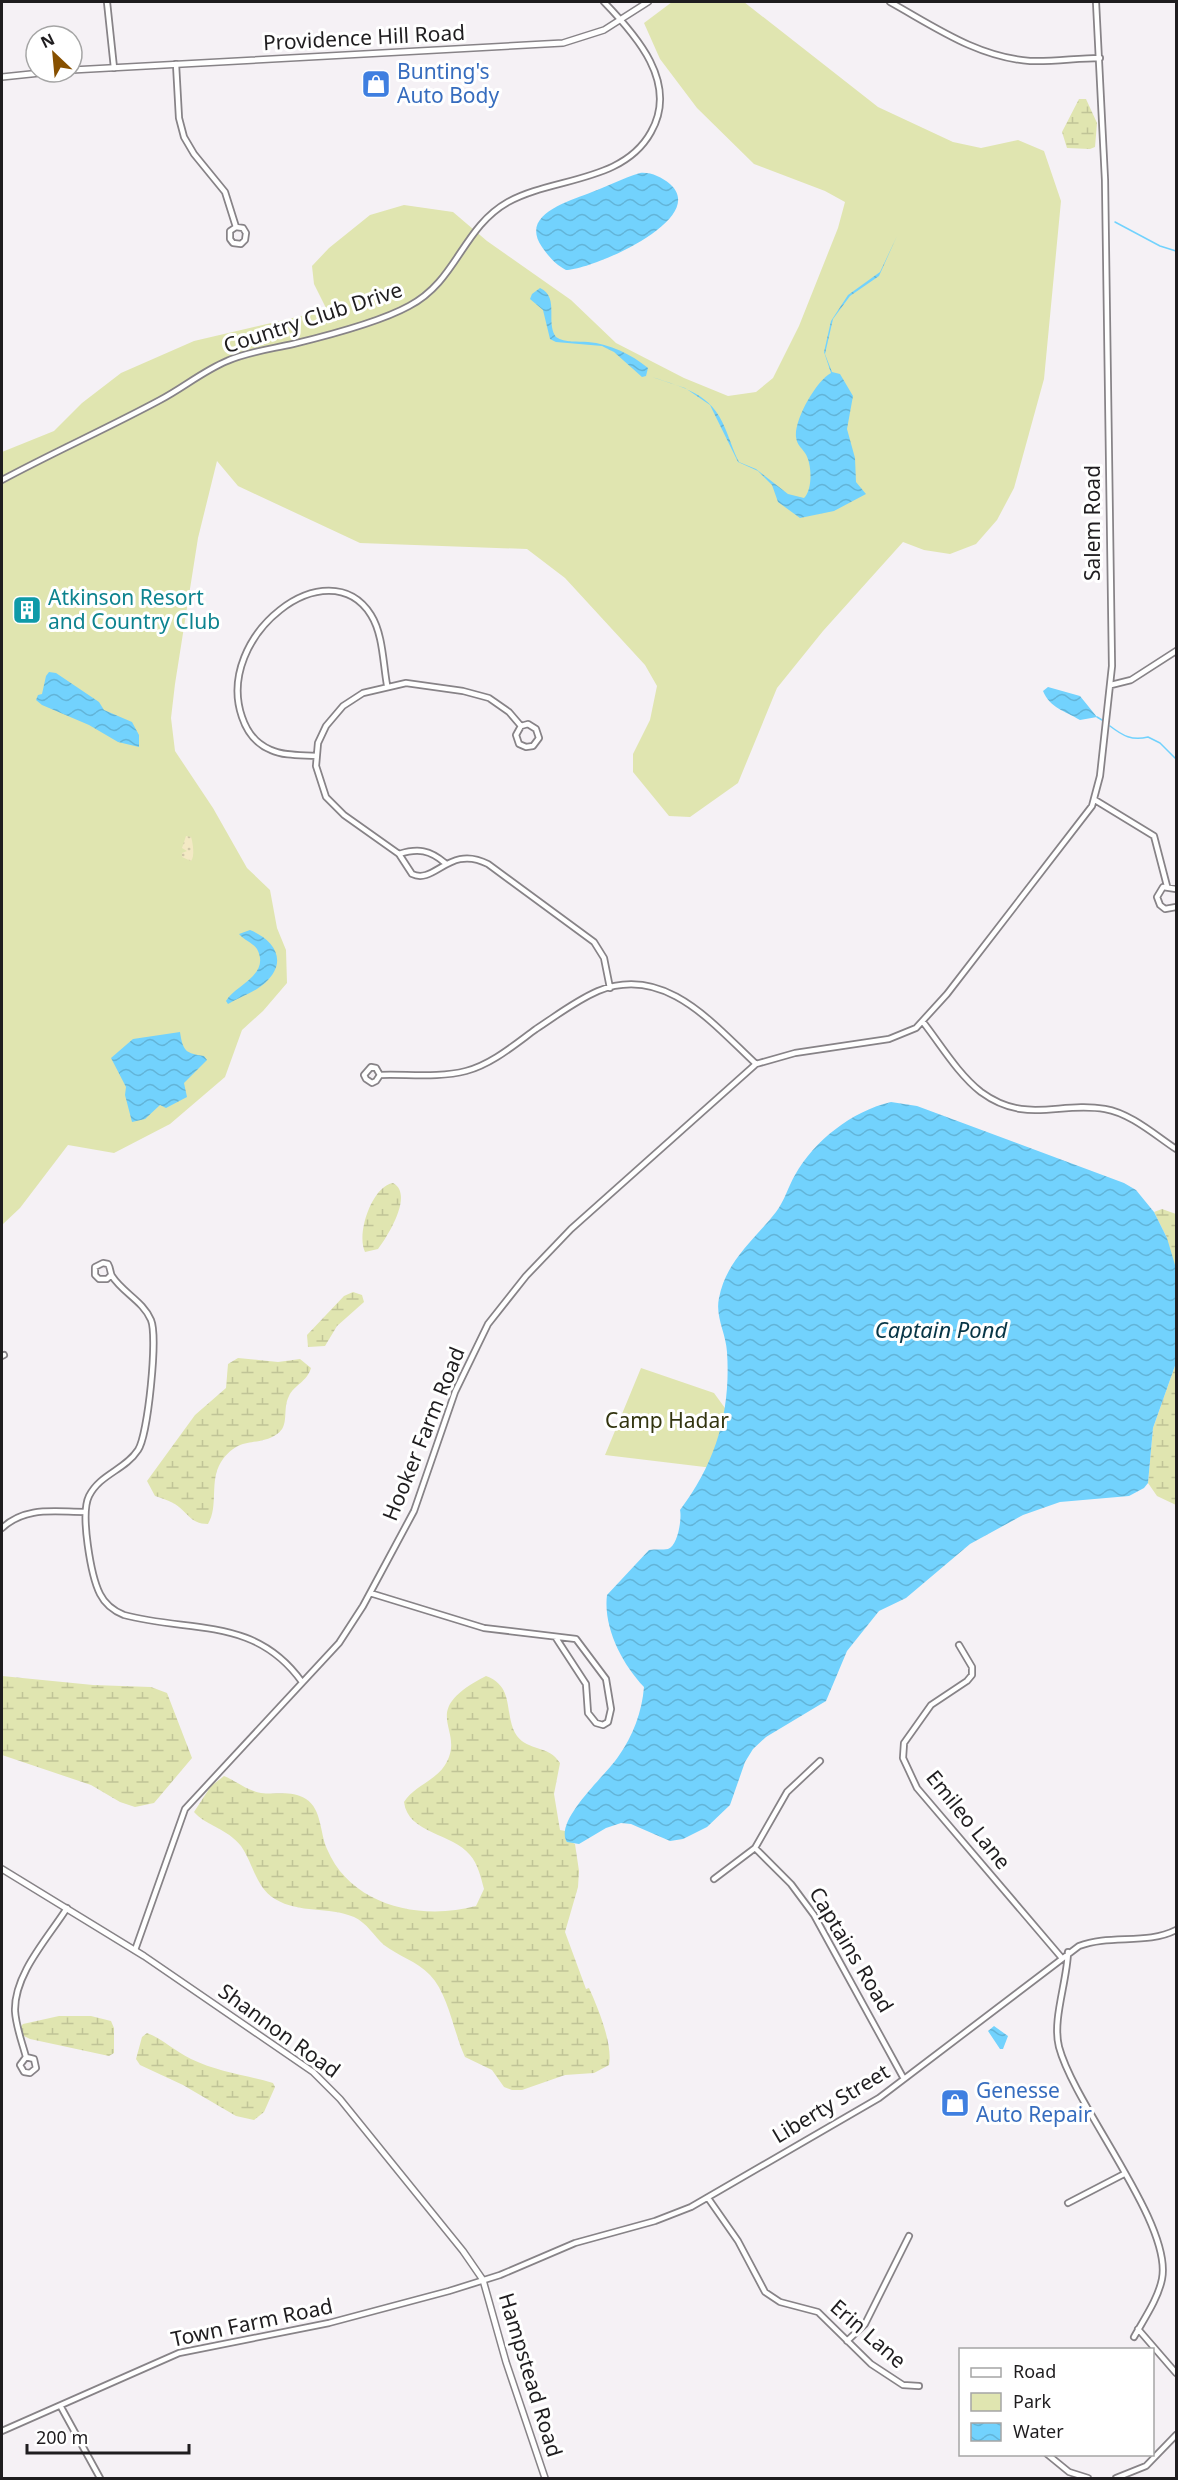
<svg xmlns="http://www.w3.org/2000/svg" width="1178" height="2480" font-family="'Noto Sans',sans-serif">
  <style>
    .green { fill: #e0e5b0 }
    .wetland { fill: url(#wetland-marsh) }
    .sand { fill: url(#sand-dots) }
    .water { fill: url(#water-waves) }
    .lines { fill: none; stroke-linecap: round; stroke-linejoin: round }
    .stream { stroke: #72d2fd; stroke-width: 1.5 }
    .minor-casing { stroke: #878387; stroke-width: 8 }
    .tertiary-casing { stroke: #878387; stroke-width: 8 }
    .minor { stroke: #fff; stroke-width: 4.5 }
    .tertiary { stroke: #fff; stroke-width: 5 }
    .labels { text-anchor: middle; stroke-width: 6; stroke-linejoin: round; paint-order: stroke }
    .street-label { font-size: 21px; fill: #1f1d1f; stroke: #fff }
    .shop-label { font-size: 21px; fill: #366cbe; stroke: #fff; text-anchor: start }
    .culture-label { font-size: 21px; fill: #0d838f; stroke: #fff; text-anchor: start }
    .park-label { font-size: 21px; fill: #32340f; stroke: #fff }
    .water-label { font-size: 22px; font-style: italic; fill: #073546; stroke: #fff }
  </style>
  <defs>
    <pattern id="wetland-marsh" width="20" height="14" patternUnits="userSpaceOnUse" patternTransform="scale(1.5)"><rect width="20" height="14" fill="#e0e5b0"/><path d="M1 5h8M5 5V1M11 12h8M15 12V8" fill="none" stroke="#c0c497"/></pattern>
    <pattern id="sand-dots" width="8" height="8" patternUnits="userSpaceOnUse" patternTransform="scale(1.5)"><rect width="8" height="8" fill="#f3e9c4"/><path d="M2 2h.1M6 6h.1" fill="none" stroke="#d0c7a8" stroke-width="1.8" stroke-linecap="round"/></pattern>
    <pattern id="water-waves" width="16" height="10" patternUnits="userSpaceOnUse" patternTransform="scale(1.5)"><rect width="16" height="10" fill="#72d2fd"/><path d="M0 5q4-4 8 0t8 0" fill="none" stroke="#62b4d8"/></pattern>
  </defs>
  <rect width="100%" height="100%" fill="#f5f1f5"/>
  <!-- green -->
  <path class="green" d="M 672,2 L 744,2 L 878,107 L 953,142 L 981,148 L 1018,140 L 1044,151 L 1061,201 L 1044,379 L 1014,488 L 997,520 L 976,544 L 950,554 L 924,550 L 903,542 L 823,631 L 777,688 L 738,783 L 690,817 L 669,816 L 633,772 L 633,754 L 650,720 L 657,686 L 645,665 L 565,578 L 527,549 L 360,543 L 238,486 L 217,461 L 198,538 L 175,684 L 171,718 L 175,751 L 213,808 L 247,868 L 270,890 L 277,928 L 286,950 L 287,983 L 263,1011 L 242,1030 L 225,1077 L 170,1124 L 114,1153 L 68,1145 L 20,1208 L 2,1225 L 2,452 L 54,431 L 82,403 L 121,373 L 194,341 L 327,310 L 314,284 L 312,266 L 329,248 L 370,215 L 404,205 L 453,212 L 487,241 L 571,300 L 616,343 L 684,378 L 728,396 L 756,392 L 773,378 L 799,326 L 838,228 L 845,202 L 825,191 L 754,164 L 697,108 L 660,59 L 644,23 Z
    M 641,1368 L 714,1393 L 730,1415 L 713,1468 L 605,1455 Z"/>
  <!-- wetland -->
  <path class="wetland" d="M 1079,99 L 1086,99 L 1097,123 L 1095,147 L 1090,149 L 1067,148 L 1062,132 Z
    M 393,1183 C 414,1194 388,1236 378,1249 L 365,1252 C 356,1234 372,1186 393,1183 Z
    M 1162,1209 L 1176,1214 L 1176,1320 L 1167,1238 L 1154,1212 Z
    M 353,1292 L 362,1295 L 364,1302 L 337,1326 L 325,1346 L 308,1347 L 307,1335 L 344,1296 Z
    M 238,1358 L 278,1362 L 300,1359 L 311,1368 C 307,1382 294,1385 289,1396 C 282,1409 290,1426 277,1434 C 257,1448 240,1434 221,1462 C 209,1481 219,1506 208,1524 C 189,1524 188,1511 173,1503 C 168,1500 161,1498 155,1496 L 147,1481 L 195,1415 L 226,1388 L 228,1364 Z
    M 1176,1363 L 1176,1505 L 1157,1496 L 1148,1483 L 1153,1428 Z
    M 2,1676 L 93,1685 L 151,1687 L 167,1693 L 192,1758 L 154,1803 L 135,1807 L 120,1802 L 91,1785 L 2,1755 Z
    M 486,1676 C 516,1687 503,1715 517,1736 C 528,1751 549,1745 560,1763 L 554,1794 L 560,1830 L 565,1831 L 565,1839 L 575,1844 L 579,1871 L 578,1887 L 565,1932 L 586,1989 L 589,1988 C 598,2008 613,2044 609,2065 L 594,2073 L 565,2075 L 522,2090 L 512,2090 L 504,2087 L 492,2070 L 465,2057 C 453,2031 449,1995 430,1975 C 417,1961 398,1956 384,1945 C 374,1936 367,1923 354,1917 C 328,1906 300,1914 275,1899 C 256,1888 253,1863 241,1846 C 228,1829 205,1825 194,1812 L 211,1786 L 224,1776 C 236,1781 248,1791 261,1793 C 277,1795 291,1790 306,1799 C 322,1809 320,1834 327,1849 C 351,1906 421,1921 476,1906 L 484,1889 C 481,1878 478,1864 470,1855 C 453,1833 408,1834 404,1802 C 414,1786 435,1781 445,1765 C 468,1728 414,1713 486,1676 Z
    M 59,2016 L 91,2016 L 111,2021 L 114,2028 L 114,2053 L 109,2056 L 30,2039 L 22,2035 L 19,2029 L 23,2024 Z
    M 147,2033 C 163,2039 176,2052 191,2059 C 218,2072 246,2075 273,2083 L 275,2087 L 264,2112 L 254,2120 L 236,2116 L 183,2085 L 140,2065 L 136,2059 L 142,2037 Z"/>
  <!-- sand -->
  <path class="sand" d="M 186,836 L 191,837 C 193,843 195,857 191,861 L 182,857 L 182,853 L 187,851 L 182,848 Z"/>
  <!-- water -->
  <path class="water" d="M 640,173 C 651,172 661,177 670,184 C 710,219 591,270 566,270 C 555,264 549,257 542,247 C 519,214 570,201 592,192 C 608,186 623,178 640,173 Z
    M 897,236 L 879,276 L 850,296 L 833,319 L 825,354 L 832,372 L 840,374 L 853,396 L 847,429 L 855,458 L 856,482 L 866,494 L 834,511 L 800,518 L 778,502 L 772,485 L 758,471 L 738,462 L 710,405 L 685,388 L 652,377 C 683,387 712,394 725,428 C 730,439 733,451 739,462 L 756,469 L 788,494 L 804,498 C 813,489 812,463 805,453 C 801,447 797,445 796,437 C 794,420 816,381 831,373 L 824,352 L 831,321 L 848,295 L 880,272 Z
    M 540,288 C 560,297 545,322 556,337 C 565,343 578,341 588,342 C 610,344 631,354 648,368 L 646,376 L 642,377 L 614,352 L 602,346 L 556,342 L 550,339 L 543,310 L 530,299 L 532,294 Z
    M 49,672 L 56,673 L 99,702 L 104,710 L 132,722 L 139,735 L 139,747 L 118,742 L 89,725 L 42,705 L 36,700 L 38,695 L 42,694 L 46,676 Z
    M 1048,687 L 1080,696 L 1097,717 L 1080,720 C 1065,711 1050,708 1043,691 Z
    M 250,930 C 274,940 289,961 265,983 C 255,992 240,997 228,1004 L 226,1001 C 235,985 271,975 257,949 C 253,943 244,940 239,934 Z
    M 180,1032 C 183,1052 186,1053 204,1056 L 207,1060 L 184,1083 L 187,1097 L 166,1108 L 160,1105 L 145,1119 L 132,1122 L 125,1095 L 126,1087 L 111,1058 L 133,1039 Z
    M 891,1102 L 917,1106 L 1124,1183 L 1136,1190 L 1154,1212 L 1167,1238 L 1175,1265 L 1176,1363 L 1153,1428 L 1148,1483 L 1144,1488 L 1129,1496 L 1060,1502 L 1023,1515 L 970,1544 L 906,1598 L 879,1611 L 847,1651 L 826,1701 L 766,1737 L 753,1749 L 745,1762 L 730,1805 L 707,1827 L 683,1839 L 670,1841 L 631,1824 L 621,1823 L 606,1828 L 579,1844 L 567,1842 C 553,1821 607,1774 618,1757 C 633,1736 642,1712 644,1687 C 622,1664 603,1627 607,1595 L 649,1550 C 655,1549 663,1550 668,1549 C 678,1546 682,1518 680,1510 C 716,1463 731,1411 727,1352 C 726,1333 715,1317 719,1298 C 726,1261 754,1240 776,1212 C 785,1200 788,1187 795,1175 C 814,1141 852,1111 891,1102 Z
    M 994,2026 L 1008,2036 L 1003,2049 L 1000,2049 L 988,2031 Z"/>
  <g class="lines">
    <!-- stream -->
    <path class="stream" d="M 1115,222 L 1160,246 L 1176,251
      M 1097,717 L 1102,720
      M 1110,726 C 1123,736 1132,741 1148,737 L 1160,743 L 1176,759"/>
    <!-- minor casing -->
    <g class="minor-casing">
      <path id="minor" d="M 107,2 L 114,68
        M 890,2 C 935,27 977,57 1030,61 C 1054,62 1077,58 1100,58
        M 176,64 L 179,118 L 184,137 L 194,154 L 225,192 L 236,227 L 230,231 L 230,239 L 233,243 L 241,244 L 245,240 L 246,233 L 243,228 L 236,227
        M 2,480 C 54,452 108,428 160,400 C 183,388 203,371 227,361 C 247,352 271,349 293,344 C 326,336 380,322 409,306 C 457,281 462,228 508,202 C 553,177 623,183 651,132 C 679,83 636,35 604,2
        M 1111,685 L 1131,680 L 1176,651
        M 521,726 L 528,724 L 536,729 L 539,738 L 533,746 L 526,747 L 519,744 L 516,735 L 521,726 L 509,712 L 489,698 L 463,691 L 406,683 L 363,693 L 343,706 L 326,726 L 318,743 L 316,766 L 326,797 L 344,815 L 399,854 L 412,874 C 435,885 449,844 488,864 L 594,942 L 604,958 L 610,988
        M 316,756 C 301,755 284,756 271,750 C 256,744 247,732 242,717 C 214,636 328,547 371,615 C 383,634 383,663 387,685
        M 1095,800 L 1154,836 L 1167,886
        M 399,854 C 418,848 430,850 445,863
        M 1176,889 L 1163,887 L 1157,897 L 1160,905 L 1165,909 L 1176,907
        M 923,1022 C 941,1045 958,1074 981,1092 C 1026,1125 1059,1101 1105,1109 C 1130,1113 1155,1135 1176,1149
        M 380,1075 L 376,1081 L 372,1083 L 366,1079 L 364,1075 L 371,1067 L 376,1068 L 380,1075 C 407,1074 439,1078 466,1071 C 492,1064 514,1045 536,1029 C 556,1016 575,1001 598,991 C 665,964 713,1024 756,1064
        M 111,1275 L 107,1279 L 99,1279 L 95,1275 L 95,1267 L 103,1263 L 108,1264 C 111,1269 110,1273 112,1276 C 123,1293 143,1301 151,1320 C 158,1337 148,1435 138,1450 C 125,1470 100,1474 89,1496 C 80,1514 91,1576 100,1594 C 105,1604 114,1611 124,1615 C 191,1633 255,1616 302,1682
        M 2,1356 L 4,1355
        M 2,1528 C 26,1506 54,1512 85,1512
        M 370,1593 L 484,1628 L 576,1639 L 606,1679 L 611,1709 L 608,1722 L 603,1725 L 596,1723 L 588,1713 L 586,1684 L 556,1638
        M 959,1645 L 972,1667 L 972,1675 L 967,1681 L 931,1705 L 904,1743 L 903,1758 L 917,1788 L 1061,1957
        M 755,1848 L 791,1884 L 814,1915 L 904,2079
        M 714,1879 L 755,1848 L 787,1792 L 820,1761
        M 135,1950 L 185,1809 L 339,1643 L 363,1606 L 414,1511 L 455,1392 L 488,1324 L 526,1276 L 571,1229 L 756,1064 L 795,1053 L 889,1039 L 916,1028 L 947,994 L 1092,806 L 1100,776 L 1112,666 L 1105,180 L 1096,2
        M 1068,1952 C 1067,1982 1052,2020 1059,2047 C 1075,2107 1173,2224 1162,2279 C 1158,2299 1144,2319 1134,2337
        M 26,2057 L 34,2059 L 36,2068 L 30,2073 L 24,2072 L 20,2065 L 26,2057 C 22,2042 16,2027 15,2011 C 14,1974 48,1938 67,1908
        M 708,2198 L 738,2241 L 765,2292 L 780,2302 L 818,2312 L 871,2364 L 903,2385 L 919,2386
        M 1068,2203 L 1124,2174
        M 1138,2329 L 1176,2373
        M 847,2341 L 865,2324 L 909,2236
        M 61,2407 L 100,2478
        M 2,2431 L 179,2353 L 329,2323 L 449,2291 L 500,2275 L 575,2243 L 655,2221 L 691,2207 L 879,2098 L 1079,1946 C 1110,1934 1147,1945 1176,1930
        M 1047,2454 L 1069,2472 L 1088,2478
        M 1116,2478 L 1146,2466 L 1176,2435"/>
    </g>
    <!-- tertiary casing -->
    <g class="tertiary-casing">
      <path id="tertiary" d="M 72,70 L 563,43 L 604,30 L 648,2
        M 2,77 L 50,72
        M 2,1869 L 144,1956 L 313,2072 L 340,2099 L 463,2251 L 483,2280 L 506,2362 L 545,2478"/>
    </g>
    <!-- minor -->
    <use href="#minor" class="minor"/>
    <!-- tertiary -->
    <use href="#tertiary" class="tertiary"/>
  </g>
  <!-- icons -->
  <defs>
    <g id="shop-square" transform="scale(1.5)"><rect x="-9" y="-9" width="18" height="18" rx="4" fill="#3f7fe0" stroke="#fff"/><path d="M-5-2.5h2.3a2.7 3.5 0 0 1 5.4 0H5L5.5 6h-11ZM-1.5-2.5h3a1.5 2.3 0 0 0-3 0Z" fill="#fff"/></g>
    <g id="building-square" transform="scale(1.5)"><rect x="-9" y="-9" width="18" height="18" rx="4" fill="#0f9aa8" stroke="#fff"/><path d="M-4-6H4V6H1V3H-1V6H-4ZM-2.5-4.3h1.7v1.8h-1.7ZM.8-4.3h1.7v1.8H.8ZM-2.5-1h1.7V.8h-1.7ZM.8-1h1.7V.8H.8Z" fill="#fff"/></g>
  </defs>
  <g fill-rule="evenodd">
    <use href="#shop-square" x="376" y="84"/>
    <use href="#building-square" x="27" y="610"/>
    <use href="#shop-square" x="955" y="2103"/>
  </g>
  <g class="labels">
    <!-- street labels -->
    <g class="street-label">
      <text transform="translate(364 38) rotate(-3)" y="7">Providence Hill Road</text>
      <text transform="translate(313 318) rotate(-18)" y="7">Country Club Drive</text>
      <text transform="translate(1093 523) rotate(-90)" y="7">Salem Road</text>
      <text transform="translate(424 1434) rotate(-68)" y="7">Hooker Farm Road</text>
      <text transform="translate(968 1820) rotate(51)" y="7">Emileo Lane</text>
      <text transform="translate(851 1950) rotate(59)" y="7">Captains Road</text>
      <text transform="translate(279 2031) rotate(36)" y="7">Shannon Road</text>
      <text transform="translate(831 2104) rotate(-31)" y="7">Liberty Street</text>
      <text transform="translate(252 2323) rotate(-12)" y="7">Town Farm Road</text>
      <text transform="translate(868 2334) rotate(41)" y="7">Erin Lane</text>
      <text transform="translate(530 2375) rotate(73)" y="7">Hampstead Road</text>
    </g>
    <!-- shop labels -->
    <g class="shop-label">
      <text x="397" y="79">Bunting's<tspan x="397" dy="24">Auto Body</tspan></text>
      <text x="976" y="2098">Genesse<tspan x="976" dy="24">Auto Repair</tspan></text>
    </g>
    <!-- culture labels -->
    <g class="culture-label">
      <text x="48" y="605">Atkinson Resort<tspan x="48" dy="24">and Country Club</tspan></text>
    </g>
    <!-- park labels -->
    <g class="park-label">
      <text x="667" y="1428">Camp Hadar</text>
    </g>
    <!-- water labels -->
    <g class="water-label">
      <text x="941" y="1338">Captain Pond</text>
    </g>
  </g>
  <!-- border -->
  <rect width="1178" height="2480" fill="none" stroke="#1f1d1f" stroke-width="6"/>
  <!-- legend -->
  <rect x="959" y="2348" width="195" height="108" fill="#ffffff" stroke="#a5a5a5" stroke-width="1.5"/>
  <rect x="971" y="2368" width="30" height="9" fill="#ffffff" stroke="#a5a5a5" stroke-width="1.5"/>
  <text x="1013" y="2378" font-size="18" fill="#1f1d1f">Road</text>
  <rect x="971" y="2393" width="30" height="18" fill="#e0e5b0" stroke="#a5a5a5" stroke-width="1.5"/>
  <text x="1013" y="2408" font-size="18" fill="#1f1d1f">Park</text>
  <rect x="971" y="2423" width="30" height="18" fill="url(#water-waves)" stroke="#a5a5a5" stroke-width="1.5"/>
  <text x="1013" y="2438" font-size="18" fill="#1f1d1f">Water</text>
  <!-- north arrow -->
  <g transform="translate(54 54) rotate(334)"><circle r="28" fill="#ffffff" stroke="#a5a5a5" stroke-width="1.5"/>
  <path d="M0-4.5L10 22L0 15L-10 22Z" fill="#875000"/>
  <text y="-9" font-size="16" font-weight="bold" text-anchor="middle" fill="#1f1d1f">N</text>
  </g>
  <!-- scale -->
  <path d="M27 2444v9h162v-9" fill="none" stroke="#1f1d1f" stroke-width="3"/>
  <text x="36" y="2444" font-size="18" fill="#1f1d1f" stroke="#ffffff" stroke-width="4.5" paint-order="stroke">200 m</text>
</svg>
